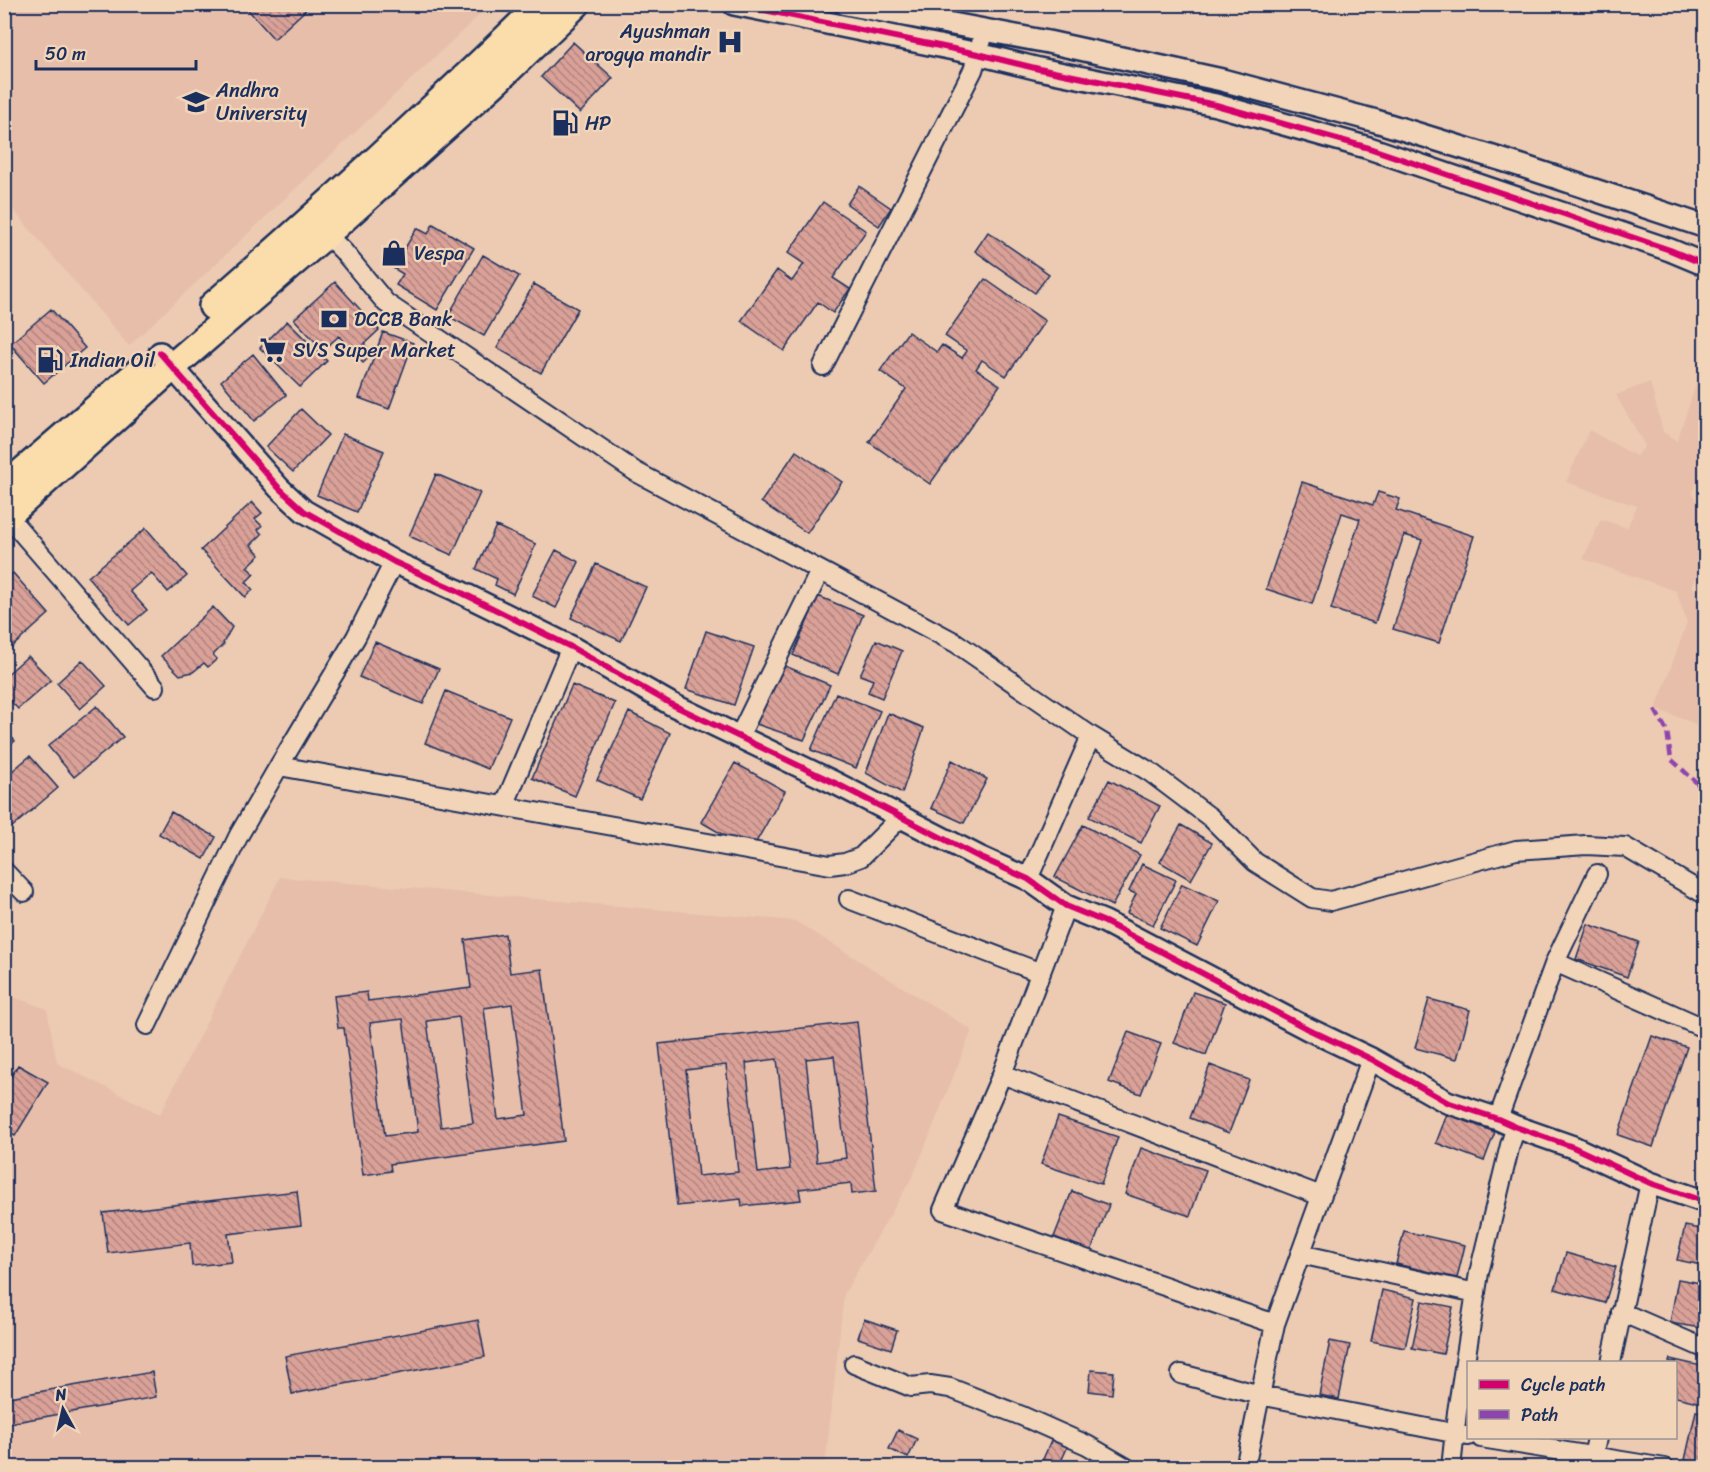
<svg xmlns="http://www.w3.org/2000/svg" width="1710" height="1472" font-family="Sriracha,sans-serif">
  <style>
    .built { fill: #e7beaa }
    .building { fill: url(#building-back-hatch); stroke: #1b2f5e; stroke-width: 1.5; fill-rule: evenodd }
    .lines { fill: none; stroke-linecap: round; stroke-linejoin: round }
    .minor-casing { stroke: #1b2f5e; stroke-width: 22 }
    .tertiary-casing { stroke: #1b2f5e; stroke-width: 26 }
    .primary-casing { stroke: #1b2f5e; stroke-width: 32 }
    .minor { stroke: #f2d5b8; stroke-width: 18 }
    .tertiary { stroke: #f2d5b8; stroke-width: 21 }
    .primary { stroke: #fbddab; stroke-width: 27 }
    .quiet { stroke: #8e44ad; stroke-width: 4.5; stroke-dasharray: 9 4.5; stroke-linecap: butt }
    .cycleway-casing { stroke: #f2d5b8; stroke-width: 10 }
    .cycleway { stroke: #d6006c; stroke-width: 6 }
    .labels { text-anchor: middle; stroke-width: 4.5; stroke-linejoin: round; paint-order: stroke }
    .poi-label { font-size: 20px; fill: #1b2f5e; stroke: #f2d5b8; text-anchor: start }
  </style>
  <defs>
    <pattern id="building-back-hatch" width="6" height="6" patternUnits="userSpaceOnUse" patternTransform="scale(1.5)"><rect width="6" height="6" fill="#daa198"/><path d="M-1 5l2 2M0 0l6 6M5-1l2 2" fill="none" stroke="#b0847f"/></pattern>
  </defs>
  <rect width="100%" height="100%" fill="#edcbb2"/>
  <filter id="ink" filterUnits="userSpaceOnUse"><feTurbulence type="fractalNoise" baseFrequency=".0167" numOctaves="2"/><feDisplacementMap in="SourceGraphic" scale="12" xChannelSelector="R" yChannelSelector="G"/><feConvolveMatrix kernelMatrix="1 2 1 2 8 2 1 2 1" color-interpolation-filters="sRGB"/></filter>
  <g filter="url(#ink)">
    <!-- built -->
    <path class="built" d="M 4,5 L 490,5 L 129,346 L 5,200 Z
      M 1699,375 L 1705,379 L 1705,467 L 1692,492 L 1705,517 L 1706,561 L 1702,563 L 1692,585 L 1705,608 L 1706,712 L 1701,726 L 1656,709 L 1687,622 L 1676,591 L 1583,559 L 1601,519 L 1627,528 L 1637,506 L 1566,482 L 1589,430 L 1636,456 L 1645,446 L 1616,395 L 1650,382 L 1663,432 L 1677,441 Z
      M 280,877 L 795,921 L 972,1030 L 914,1174 L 844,1294 L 825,1467 L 5,1468 L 5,994 L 47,1009 L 57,1063 L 160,1114 Z"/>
    <!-- building -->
    <path class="building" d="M 243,4 L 312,4 L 274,39 Z
      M 573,42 L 613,78 L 580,113 L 541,77 Z
      M 859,186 L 891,208 L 879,226 L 847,204 Z
      M 823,202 L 866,231 L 833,278 L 850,289 L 833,313 L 818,302 L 784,351 L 741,321 L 777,270 L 792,281 L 804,264 L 788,253 Z
      M 433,224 L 474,248 L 437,310 L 396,285 L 403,274 L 393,268 L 417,228 L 428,234 Z
      M 988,232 L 1049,274 L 1035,293 L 975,251 Z
      M 483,255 L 519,276 L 484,336 L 448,316 Z
      M 985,279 L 1045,321 L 1006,376 L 982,360 L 976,369 L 1000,385 L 930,484 L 869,442 L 906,389 L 880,371 L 908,332 L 937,352 L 942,345 L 962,358 L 967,351 L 945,336 Z
      M 335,282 L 379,330 L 364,344 L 373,354 L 363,363 L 339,336 L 323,350 L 294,319 Z
      M 534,284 L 578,309 L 541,373 L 497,348 Z
      M 51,309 L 85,348 L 44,383 L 10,344 Z
      M 287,321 L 327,361 L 300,387 L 260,348 Z
      M 383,332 L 413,343 L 389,409 L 359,398 Z
      M 253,354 L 286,395 L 254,421 L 221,381 Z
      M 301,409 L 328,435 L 293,472 L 266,447 Z
      M 343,434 L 384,451 L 357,512 L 317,495 Z
      M 796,451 L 842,482 L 807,533 L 761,502 Z
      M 436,474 L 480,493 L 452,555 L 409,536 Z
      M 1302,482 L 1373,505 L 1378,492 L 1400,499 L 1396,510 L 1474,536 L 1439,643 L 1393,629 L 1422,540 L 1404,535 L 1375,623 L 1331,609 L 1360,519 L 1342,513 L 1312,604 L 1266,589 Z
      M 252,502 L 262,513 L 255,519 L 262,526 L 258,530 L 262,534 L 251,545 L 260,555 L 247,567 L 254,574 L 246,582 L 253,590 L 245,597 L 201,550 Z
      M 496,526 L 536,544 L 513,594 L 495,585 L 497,579 L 476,569 Z
      M 146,528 L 187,576 L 168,592 L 151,573 L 130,591 L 147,610 L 129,625 L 88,577 Z
      M 556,550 L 579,562 L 556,608 L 532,596 Z
      M 596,564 L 646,587 L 621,641 L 571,618 Z
      M 13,573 L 49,614 L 4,654 L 4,626 L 10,620 L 4,614 L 4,581 Z
      M 818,596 L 863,615 L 838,674 L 793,655 Z
      M 213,607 L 232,627 L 223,643 L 224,644 L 213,655 L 217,659 L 208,667 L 204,663 L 193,672 L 180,675 L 161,656 Z
      M 706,631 L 754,647 L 734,705 L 686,689 Z
      M 876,640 L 902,651 L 882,698 L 868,692 L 873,680 L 860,675 Z
      M 375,642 L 439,669 L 423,704 L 359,677 Z
      M 28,656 L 51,680 L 18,709 L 4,694 L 4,677 Z
      M 82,660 L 106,686 L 80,709 L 57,683 Z
      M 785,666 L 830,685 L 804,740 L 756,724 Z
      M 572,685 L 615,703 L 575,796 L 532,778 Z
      M 446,691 L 510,717 L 488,769 L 425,743 Z
      M 836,693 L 880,711 L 856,768 L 811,750 Z
      M 97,706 L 123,737 L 74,777 L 48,746 Z
      M 629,712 L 670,733 L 640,799 L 597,780 Z
      M 888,713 L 924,728 L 902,793 L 866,773 Z
      M 4,729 L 15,741 L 4,750 Z
      M 30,756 L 58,788 L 4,834 L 4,778 Z
      M 952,760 L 987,779 L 964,823 L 931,808 Z
      M 735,763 L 785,791 L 751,851 L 701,822 Z
      M 1109,780 L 1160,806 L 1141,843 L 1089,817 Z
      M 171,812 L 216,837 L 204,859 L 159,834 Z
      M 1083,825 L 1140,855 L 1112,906 L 1055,877 Z
      M 1181,825 L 1212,843 L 1191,880 L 1160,862 Z
      M 1142,864 L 1176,880 L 1153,925 L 1127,913 L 1136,894 L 1129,891 Z
      M 1182,884 L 1219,901 L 1197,946 L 1160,928 Z
      M 1588,924 L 1639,942 L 1627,977 L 1576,959 Z
      M 505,934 L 510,973 L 542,969 L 564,1141 L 390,1164 L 391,1171 L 363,1175 L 344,1028 L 338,1028 L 334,996 L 367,992 L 368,1001 L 471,988 L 465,940 ZM 512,1004 L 527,1115 L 498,1119 L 484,1008 ZM 459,1017 L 473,1123 L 441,1127 L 427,1021 ZM 403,1019 L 418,1132 L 385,1136 L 370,1023 Z
      M 1193,992 L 1225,1003 L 1206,1055 L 1174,1043 Z
      M 1429,999 L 1470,1010 L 1457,1059 L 1415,1048 Z
      M 857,1022 L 876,1191 L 852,1194 L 851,1183 L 799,1189 L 801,1200 L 742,1206 L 741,1199 L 677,1206 L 659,1044 ZM 834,1056 L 846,1158 L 817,1162 L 806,1059 ZM 777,1059 L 790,1169 L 758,1173 L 746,1063 ZM 726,1065 L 738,1172 L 698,1176 L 686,1070 Z
      M 1128,1032 L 1161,1044 L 1141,1094 L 1109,1082 Z
      M 1652,1036 L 1687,1047 L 1653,1147 L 1618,1135 Z
      M 18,1065 L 48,1082 L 15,1136 L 4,1130 L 4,1087 Z
      M 1210,1065 L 1249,1080 L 1229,1133 L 1190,1118 Z
      M 1447,1114 L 1495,1132 L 1484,1161 L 1436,1143 Z
      M 1058,1117 L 1118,1137 L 1101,1184 L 1041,1164 Z
      M 1141,1148 L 1206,1170 L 1190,1216 L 1125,1194 Z
      M 297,1191 L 301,1225 L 228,1234 L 232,1262 L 192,1266 L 190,1243 L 108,1253 L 103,1213 Z
      M 1072,1191 L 1109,1205 L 1091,1251 L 1054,1237 Z
      M 1685,1226 L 1706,1230 L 1706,1266 L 1677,1260 Z
      M 1404,1231 L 1465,1245 L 1457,1278 L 1396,1264 Z
      M 1566,1253 L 1616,1267 L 1605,1303 L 1555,1289 Z
      M 1678,1279 L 1706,1284 L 1706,1303 L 1701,1328 L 1670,1323 Z
      M 1382,1290 L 1416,1298 L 1405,1348 L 1371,1341 Z
      M 1422,1301 L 1453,1307 L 1443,1354 L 1412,1348 Z
      M 864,1319 L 897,1330 L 891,1349 L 858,1338 Z
      M 478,1320 L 485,1357 L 292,1394 L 285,1356 Z
      M 1330,1341 L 1350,1345 L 1339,1399 L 1319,1395 Z
      M 1670,1359 L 1706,1367 L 1706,1404 L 1676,1397 L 1676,1362 L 1669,1362 Z
      M 1091,1370 L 1114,1372 L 1112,1394 L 1089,1391 Z
      M 152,1372 L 156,1397 L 4,1424 L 4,1398 Z
      M 1696,1411 L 1706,1413 L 1706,1464 L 1685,1460 Z
      M 898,1430 L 917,1439 L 908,1458 L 889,1449 Z
      M 1052,1439 L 1068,1446 L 1058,1468 L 1039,1468 Z"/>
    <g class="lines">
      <!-- minor casing -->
      <g class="minor-casing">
        <path id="minor" d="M 326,234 L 343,251 L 386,303 L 636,472 L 956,643 L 1091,736 L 1028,879
          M 823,366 L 973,70 L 985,30
          M 4,512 L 155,687
          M 394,562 L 356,637 L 279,766 L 830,865 L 845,863 L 861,857 L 902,816
          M 1091,736 L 1150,772 L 1211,818 L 1255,862 L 1312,898 L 1331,901 L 1516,850 L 1586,845 L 1625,847 L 1706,895
          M 739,737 L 820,571
          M 504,806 L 571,647
          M 4,871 L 24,892
          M 849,899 L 1041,973
          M 1066,906 L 1002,1074 L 943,1210 L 1275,1324 L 1371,1059
          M 1555,962 L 1706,1029
          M 147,1025 L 239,835 L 279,766
          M 1002,1074 L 1321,1196
          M 1498,1119 L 1555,962 L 1597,874
          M 1300,1254 L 1476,1293
          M 1621,1312 L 1706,1349
          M 1611,1362 L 1650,1183
          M 854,1364 L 911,1387 L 930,1385 L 950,1388 L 1022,1416 L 1087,1445 L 1127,1468
          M 1181,1374 L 1260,1395 L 1468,1436
          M 1481,1438 L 1665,1468
          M 1591,1466 L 1597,1438
          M 1245,1468 L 1275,1324
          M 1451,1468 L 1457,1412 L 1479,1273 L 1510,1145 L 1516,1127"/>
      </g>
      <!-- tertiary casing -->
      <g class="tertiary-casing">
        <path id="tertiary" d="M 734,4 L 978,54 L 1039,69 L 1216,105 L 1369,148 L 1670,250 L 1706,265
          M 846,4 L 1048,42 L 1222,80 L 1376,121 L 1522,166 L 1706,227
          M 160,353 L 279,488 L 304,511 L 394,562 L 456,590 L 571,647 L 671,704 L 837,784 L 979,857 L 1028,879 L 1066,906 L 1105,922 L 1308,1029 L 1371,1059 L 1447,1102 L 1498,1119 L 1516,1127 L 1573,1147 L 1650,1183 L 1706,1202"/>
      </g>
      <!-- primary casing -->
      <g class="primary-casing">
        <path id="primary" d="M 213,306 C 325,208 436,108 542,4
          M 4,488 L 140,371
          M 4,518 L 172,367 L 326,234 L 496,81 L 576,4"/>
      </g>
      <!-- minor -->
      <use href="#minor" class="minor"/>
      <!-- tertiary -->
      <use href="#tertiary" class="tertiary"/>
      <!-- primary -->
      <use href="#primary" class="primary"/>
      <!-- quiet -->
      <path class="quiet" d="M 1655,710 L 1667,731 L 1671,759 L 1698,784 L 1706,788"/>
      <!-- cycleway casing -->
      <g class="cycleway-casing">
        <path id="cycleway" d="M 734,4 L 978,54 L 1039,69 L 1216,105 L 1369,148 L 1670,250 L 1706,265
          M 160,353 L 279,488 L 304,511 L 394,562 L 456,590 L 571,647 L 671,704 L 837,784 L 979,857 L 1028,879 L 1066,906 L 1105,922 L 1308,1029 L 1371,1059 L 1447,1102 L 1498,1119 L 1516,1127 L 1573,1147 L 1650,1183 L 1706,1202"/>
      </g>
      <!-- cycleway -->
      <use href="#cycleway" class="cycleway"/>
    </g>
  </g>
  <!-- icons -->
  <defs>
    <g id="hospital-bare" transform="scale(2.07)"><path d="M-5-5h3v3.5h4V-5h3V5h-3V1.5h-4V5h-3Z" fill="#1b2f5e" stroke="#f2d5b8" stroke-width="2.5" paint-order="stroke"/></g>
    <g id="university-bare" transform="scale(2.07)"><path d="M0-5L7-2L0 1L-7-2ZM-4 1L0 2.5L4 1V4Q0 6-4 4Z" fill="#1b2f5e" stroke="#f2d5b8" stroke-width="2.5" paint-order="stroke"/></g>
    <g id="fuel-bare" transform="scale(2.07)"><path d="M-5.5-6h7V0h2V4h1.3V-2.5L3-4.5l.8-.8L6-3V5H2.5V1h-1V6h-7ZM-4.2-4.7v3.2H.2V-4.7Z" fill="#1b2f5e" stroke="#f2d5b8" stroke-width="2.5" paint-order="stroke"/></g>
    <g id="shop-bare" transform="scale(2.07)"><path d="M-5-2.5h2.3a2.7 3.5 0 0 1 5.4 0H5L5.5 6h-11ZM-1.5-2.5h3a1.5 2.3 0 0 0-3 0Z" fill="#1b2f5e" stroke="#f2d5b8" stroke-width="2.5" paint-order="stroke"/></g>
    <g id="bank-bare" transform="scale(2.07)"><path d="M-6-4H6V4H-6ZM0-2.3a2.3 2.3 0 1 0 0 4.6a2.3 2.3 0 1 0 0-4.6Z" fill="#1b2f5e" stroke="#f2d5b8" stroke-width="2.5" paint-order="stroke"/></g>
    <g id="supermarket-bare" transform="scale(2.07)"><path d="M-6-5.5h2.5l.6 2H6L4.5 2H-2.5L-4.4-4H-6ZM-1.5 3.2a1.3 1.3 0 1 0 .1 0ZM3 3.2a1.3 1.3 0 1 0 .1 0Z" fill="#1b2f5e" stroke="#f2d5b8" stroke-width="2.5" paint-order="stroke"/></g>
  </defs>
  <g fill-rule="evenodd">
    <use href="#hospital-bare" x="730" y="42"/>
    <use href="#university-bare" x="196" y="102"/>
    <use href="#fuel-bare" x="565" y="123"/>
    <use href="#shop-bare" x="394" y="253"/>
    <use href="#bank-bare" x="334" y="319"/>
    <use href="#supermarket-bare" x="273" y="350"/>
    <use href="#fuel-bare" x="50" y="360"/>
  </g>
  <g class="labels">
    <!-- poi labels -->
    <g class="poi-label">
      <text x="710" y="38" text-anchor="end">Ayushman<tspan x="710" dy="23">arogya mandir</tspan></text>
      <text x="216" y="97">Andhra<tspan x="216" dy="23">University</tspan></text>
      <text x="585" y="130">HP</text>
      <text x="414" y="260">Vespa</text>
      <text x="354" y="326">DCCB Bank</text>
      <text x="293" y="357">SVS Super Market</text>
      <text x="70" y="367">Indian Oil</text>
    </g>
  </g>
  <!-- margin -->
  <rect width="1710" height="1472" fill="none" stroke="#f2d5b8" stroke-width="24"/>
  <rect x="12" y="12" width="1686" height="1448" fill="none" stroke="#1b2f5e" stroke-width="2" filter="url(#ink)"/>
  <!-- legend -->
  <rect x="1467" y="1361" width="210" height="78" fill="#f2d5b8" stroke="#9c9394" stroke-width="1.5"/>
  <rect x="1479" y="1380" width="30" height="9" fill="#d6006c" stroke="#9c9394" stroke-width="1.5"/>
  <text x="1521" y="1391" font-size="18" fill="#1b2f5e">Cycle path</text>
  <rect x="1479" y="1410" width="30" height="9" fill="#8e44ad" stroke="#9c9394" stroke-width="1.5"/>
  <text x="1521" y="1421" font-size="18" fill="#1b2f5e">Path</text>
  <!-- north arrow -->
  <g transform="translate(63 1409) rotate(352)" stroke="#f2d5b8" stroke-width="4.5" paint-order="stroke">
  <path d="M0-4.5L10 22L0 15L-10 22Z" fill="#1b2f5e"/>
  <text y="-9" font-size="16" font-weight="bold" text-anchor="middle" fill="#1b2f5e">N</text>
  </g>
  <!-- scale -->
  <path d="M36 60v9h160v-9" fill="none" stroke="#1b2f5e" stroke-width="3"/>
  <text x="45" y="60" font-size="18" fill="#1b2f5e" stroke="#f2d5b8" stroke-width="4.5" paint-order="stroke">50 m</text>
</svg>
